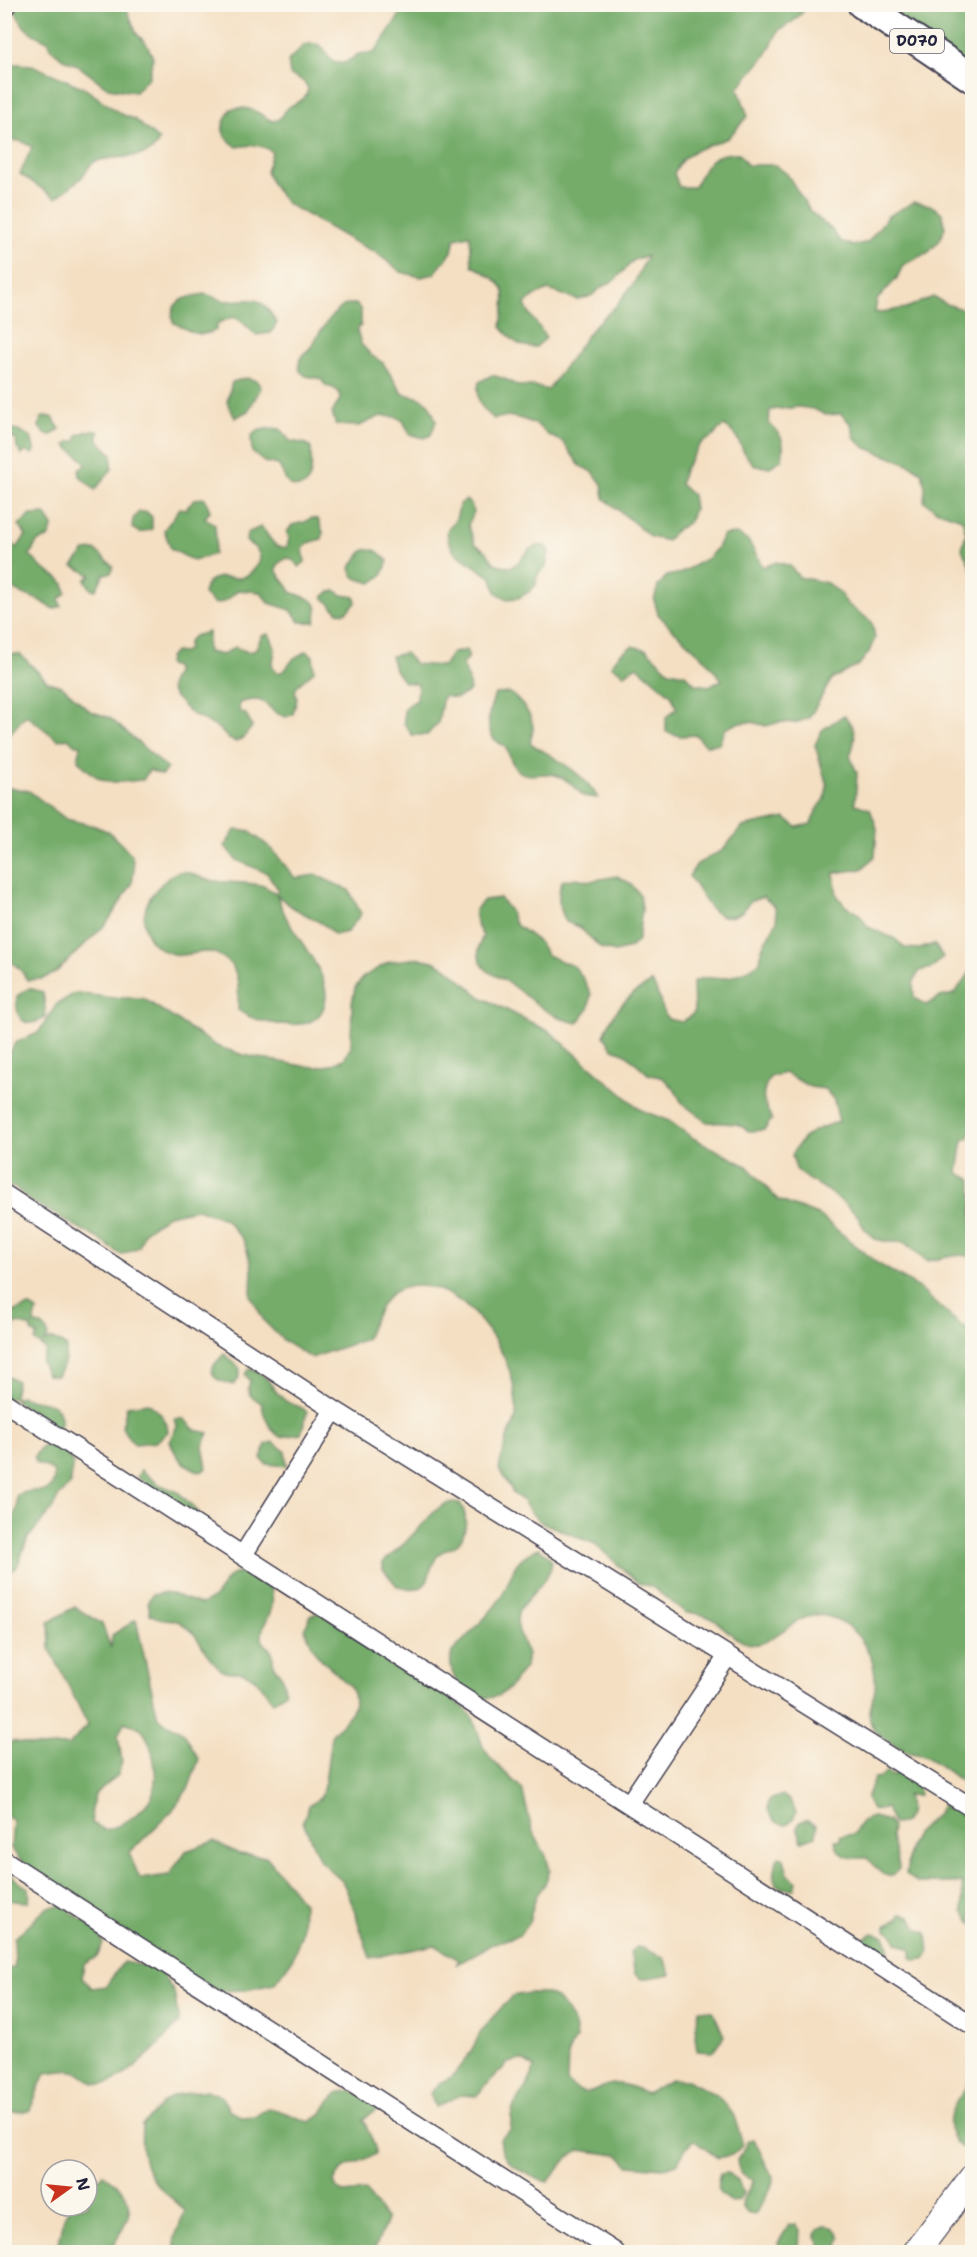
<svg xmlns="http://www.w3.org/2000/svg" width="977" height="2257" font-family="'Shantell Sans',sans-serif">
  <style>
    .forest { fill: #74ac6a; stroke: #4b6752; stroke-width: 1.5; fill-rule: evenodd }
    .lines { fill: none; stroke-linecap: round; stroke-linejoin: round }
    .street-casing { stroke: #423e4f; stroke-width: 21 }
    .secondary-casing { stroke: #423e4f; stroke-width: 28 }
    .primary-casing { stroke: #423e4f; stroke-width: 32 }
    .street { stroke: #fff; stroke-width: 18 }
    .secondary { stroke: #fff; stroke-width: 26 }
    .primary { stroke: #fff; stroke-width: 28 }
    .labels { text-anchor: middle; stroke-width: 4.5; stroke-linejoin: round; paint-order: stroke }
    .shield { fill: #fbf7ec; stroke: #636270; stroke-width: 1.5 }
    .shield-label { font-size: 15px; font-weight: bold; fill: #22223b }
  </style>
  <rect width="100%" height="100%" fill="#fbf7ec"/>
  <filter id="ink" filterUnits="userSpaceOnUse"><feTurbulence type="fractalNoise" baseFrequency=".0167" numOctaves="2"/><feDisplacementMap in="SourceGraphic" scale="12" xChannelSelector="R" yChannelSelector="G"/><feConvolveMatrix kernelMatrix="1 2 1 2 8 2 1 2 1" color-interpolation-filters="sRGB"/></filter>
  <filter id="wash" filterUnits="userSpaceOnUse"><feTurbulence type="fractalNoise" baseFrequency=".008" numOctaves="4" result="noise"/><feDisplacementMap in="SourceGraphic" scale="24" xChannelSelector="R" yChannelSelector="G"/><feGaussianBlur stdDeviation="1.35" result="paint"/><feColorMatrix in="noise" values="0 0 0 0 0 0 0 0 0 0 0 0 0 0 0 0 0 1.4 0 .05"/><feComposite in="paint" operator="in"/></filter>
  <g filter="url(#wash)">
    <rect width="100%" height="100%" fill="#f4dfc2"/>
    <!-- forest -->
    <path class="forest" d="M 15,4 L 125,5 L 137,34 L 146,43 L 153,57 L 149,77 L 135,92 L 108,88 L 77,65 L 63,59 L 51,49 L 48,41 C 28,33 22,28 14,8 Z
      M 403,5 L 803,5 L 803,12 L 791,23 L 779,30 L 766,55 L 738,88 L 748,116 L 728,138 L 694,151 L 682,160 L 674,173 L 679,187 L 694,187 C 708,163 708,153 739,153 L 747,165 L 775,165 L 787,174 L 810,211 L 831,229 L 840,241 L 853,246 L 868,242 L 888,216 L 914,202 L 930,205 L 942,213 L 945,228 L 939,241 L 929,252 L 903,265 L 897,278 L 877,300 L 875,313 L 906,308 L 933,297 L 946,304 L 972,312 L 972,570 L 962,549 L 966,533 L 962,519 L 936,510 L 924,501 L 925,487 L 922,472 L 909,464 L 866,448 L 855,439 L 851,424 L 841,414 L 826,415 L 813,409 L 799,407 L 770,410 L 769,424 C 783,435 785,442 782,459 L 770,467 L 755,466 C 752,462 747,458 745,454 C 738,442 738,433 724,426 L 718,430 L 714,436 L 701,443 L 684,470 L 680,484 L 692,495 L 694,509 L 689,522 L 676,530 L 667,541 L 651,537 L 604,498 L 602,484 L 593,472 L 580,466 L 563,442 L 548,435 L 536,424 L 522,419 L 508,416 L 494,419 C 480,407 475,400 479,382 L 492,375 L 505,379 L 518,386 L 533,386 L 548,390 L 593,327 L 616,306 L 634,283 L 647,256 L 634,260 L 615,280 L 602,287 L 591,296 L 578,300 L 549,290 L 536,295 L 525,304 C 530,320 539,323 546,338 L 536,347 C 517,347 513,341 501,327 C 508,285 508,287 472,265 L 470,235 L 455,238 L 452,252 L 434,274 L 421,277 L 401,272 L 375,252 L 354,242 L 286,203 L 273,186 L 266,172 L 272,152 C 261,143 249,145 237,147 C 219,134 219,128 231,109 C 248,105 258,112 272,121 L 278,120 C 281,117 284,111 288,108 C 298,100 306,102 308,88 L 303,81 L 290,75 L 288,61 L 304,45 C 329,38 322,60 338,63 C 347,65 352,57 359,54 C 364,53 369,53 374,53 L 398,18 Z
      M 886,5 L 972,5 L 972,79 Z
      M 16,64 L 32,65 L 84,88 L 121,114 L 134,119 L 159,140 C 151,164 114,153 94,162 C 89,165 86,172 82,177 C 74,185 64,191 56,198 L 20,174 L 32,147 L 21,141 L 5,140 L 5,67 Z
      M 206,294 C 213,297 222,301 229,301 C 258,299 261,296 277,323 L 271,333 L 256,335 L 240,320 L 233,317 L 218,323 L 216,330 C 199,339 188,331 173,322 C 168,300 188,296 206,294 Z
      M 348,304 L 356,304 L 361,310 L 361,325 L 357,330 L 361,344 L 371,355 L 383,363 L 403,394 C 426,398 429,399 436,421 L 431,435 L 424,438 L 410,434 L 403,421 L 397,417 L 381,416 L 359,426 L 336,425 L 332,413 L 340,399 L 339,392 L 333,388 L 326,386 L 321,379 L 306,376 L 300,371 C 299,367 298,362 301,357 C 303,353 308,351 311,347 C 318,334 334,308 348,304 Z
      M 246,378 L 257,381 L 261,388 L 248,411 L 235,418 L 227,402 L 232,382 Z
      M 47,416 L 53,418 L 60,429 L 52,435 L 45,434 L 39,427 L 41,418 Z
      M 7,426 L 31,437 L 35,452 L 31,454 L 26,451 L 22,455 L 17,448 L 16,439 L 5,435 L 5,429 Z
      M 271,428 L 280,429 L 290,441 L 306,444 L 311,448 C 311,460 315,484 300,487 C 295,488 290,486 287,482 C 283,477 283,470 278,465 L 264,462 L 252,452 L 251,437 L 256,431 Z
      M 88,431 L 98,431 L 98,440 L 112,454 L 112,469 L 95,490 L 80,476 L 79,469 L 87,465 C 81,456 73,453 66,445 L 71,441 L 77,441 L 77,435 Z
      M 205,498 L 210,511 L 205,518 L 215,525 L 216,541 L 214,554 L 194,561 L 171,549 L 164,530 L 180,508 L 186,509 L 194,499 Z
      M 466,500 L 471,505 L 474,512 L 468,525 L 475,544 L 486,551 L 494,563 C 498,564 505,567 509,567 C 524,565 524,543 545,546 L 549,552 L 546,567 C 539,572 536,575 536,585 L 529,592 L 518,598 L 506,599 L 496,592 L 492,578 L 454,552 L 448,539 L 447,531 L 456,519 L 460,504 Z
      M 139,512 L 147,512 L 152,517 L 152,529 L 140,533 L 132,528 L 133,519 Z
      M 45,514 L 53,526 L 48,538 L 37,542 L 30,555 L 42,568 L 58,578 L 64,584 L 66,593 L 59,599 L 61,606 L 54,609 C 47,606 42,601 36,599 C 25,594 13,592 5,582 L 5,546 L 12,544 L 17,548 L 26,535 L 19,525 L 31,515 Z
      M 311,518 L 318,519 L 323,532 L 322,539 L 308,543 L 303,549 L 305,562 L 299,567 L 294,561 L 287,558 L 280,562 L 276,568 C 278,578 287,582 291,592 C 307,599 322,597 315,622 L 300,622 L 291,610 L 269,603 L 260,592 L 238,590 C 230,598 225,603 214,604 L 203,593 C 205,588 206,583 211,580 C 220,575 229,578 239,578 C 250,577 266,561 257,550 C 255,547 249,544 246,541 L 247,533 L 261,527 C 271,536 272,550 287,547 L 289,539 L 287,532 L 292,525 L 305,522 Z
      M 737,534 L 749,542 L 763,567 L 777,562 L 790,566 L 799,577 L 827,583 L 839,592 L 847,604 L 872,622 L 875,638 L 869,652 L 859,665 L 832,679 L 809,718 L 795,723 L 780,722 L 766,726 L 752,722 L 738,723 L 725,729 L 719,744 L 705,745 L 696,735 L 681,736 L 666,732 L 666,717 L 677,708 L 671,695 L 637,666 L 624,674 L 611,665 L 620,654 L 632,646 L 647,650 L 669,671 L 685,674 L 695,684 L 709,686 L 722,680 L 704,658 L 671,628 L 658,614 L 654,600 L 658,586 L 667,576 L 681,573 L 708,558 L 717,548 L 723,535 Z
      M 369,549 L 377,551 L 388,561 L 383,574 L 372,583 C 361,580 352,580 350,568 L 363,551 Z
      M 95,550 L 113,566 L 111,573 L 104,574 L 96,590 L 91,589 L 85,580 L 91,575 L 73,566 L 85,551 Z
      M 336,591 L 342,595 L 355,597 L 356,603 L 345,613 L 338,612 L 323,597 L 329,592 Z
      M 208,632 C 209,640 206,645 208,652 L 222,655 L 235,647 L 248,652 L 255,650 L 262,636 L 269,634 C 271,638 274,644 275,649 C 276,660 267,663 277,673 L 284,671 L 294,658 L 307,651 L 313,656 L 314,671 L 297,686 L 295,692 L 297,699 L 293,714 L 286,717 C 263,711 271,693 239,703 L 239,711 L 246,714 L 252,727 L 243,738 L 236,742 L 229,739 L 218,728 L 190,713 L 173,695 L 170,689 L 171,681 L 176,674 L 175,667 L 168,665 L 169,657 L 175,652 L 182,653 L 188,649 L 188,642 L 194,636 Z
      M 466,650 L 469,657 L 462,664 L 468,677 L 470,691 L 457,698 L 443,696 L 438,723 L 427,735 L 412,735 L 404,723 L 404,708 L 417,700 L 418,684 L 404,682 L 395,670 L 391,656 L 405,653 L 415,664 L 443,666 L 452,653 Z
      M 4,654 L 20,654 L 48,682 L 62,686 L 90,711 L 110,718 L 167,768 L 162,775 L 149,770 L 143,780 C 110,783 102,787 78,760 L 81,745 L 75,745 L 68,738 L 58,740 L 26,715 L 7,737 L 8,742 L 5,745 Z
      M 510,693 C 520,701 532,714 533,728 C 533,732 531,739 530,743 C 556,759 583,772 598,798 L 583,796 C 574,786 564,775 549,774 C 539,773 528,778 518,771 C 510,764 511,755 505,747 C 502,744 497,742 494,739 C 484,726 490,708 495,694 Z
      M 844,715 C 857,730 857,737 850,756 L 857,773 L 855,804 L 870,809 L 877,828 L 875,856 L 862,869 L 834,873 L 837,895 L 845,906 L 859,914 L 868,927 L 895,939 L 905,948 L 920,949 L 934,944 L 943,957 L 932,968 L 919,971 L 913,984 L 914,997 L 926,1005 L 940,997 L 954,994 L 972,970 L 972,1128 L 969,1138 L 963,1140 L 958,1173 L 972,1180 L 972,1257 C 957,1252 943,1259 927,1261 L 904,1242 L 889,1242 L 875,1239 L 864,1228 L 857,1215 L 845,1204 L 822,1187 L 807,1179 L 796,1169 L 792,1155 C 803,1133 816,1128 839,1122 L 834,1100 L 825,1089 L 810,1087 L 785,1073 L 770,1077 C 760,1095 762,1101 772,1119 L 764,1130 L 749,1131 L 737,1124 L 707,1122 L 682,1103 L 674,1089 L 663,1078 L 648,1074 L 626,1054 L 613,1049 L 604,1036 C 611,1012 630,994 652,982 C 660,995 660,1007 668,1019 L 682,1022 L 694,1013 L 693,982 C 709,975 705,979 720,978 C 735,978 748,970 760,962 L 762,948 L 777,921 L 775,907 L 763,897 C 759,899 753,900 750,902 C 746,905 745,911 740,913 C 712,928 702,892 689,876 L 697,864 L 723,850 L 742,827 L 785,818 L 797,827 L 811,824 L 816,811 L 825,799 L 827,785 L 815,745 L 822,730 Z
      M 4,787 L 29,791 L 66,819 L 95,826 L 109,832 L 132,855 L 134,869 L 132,884 L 107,923 L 55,973 L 42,979 L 27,980 C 22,971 16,962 5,962 Z
      M 235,830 L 249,831 L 272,849 L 295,878 L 316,875 L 349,890 L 361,914 L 347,932 L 335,935 L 323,924 L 292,907 L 277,895 C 280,904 284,913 288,921 C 301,945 338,983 322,1011 C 318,1019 308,1024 299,1024 C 279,1026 254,1022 238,1010 C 238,992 242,972 225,959 C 207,946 198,955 181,955 C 162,954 145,942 144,921 C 144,902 153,891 167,879 C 183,865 190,874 205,879 C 223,884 243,881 260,885 C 266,886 271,891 276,893 L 278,889 L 267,873 L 236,860 L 225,846 Z
      M 617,876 L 630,883 L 640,895 L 642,909 L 638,940 L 630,948 L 615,952 L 601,948 L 579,927 L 566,922 C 559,907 556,897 562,881 L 576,878 L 590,881 Z
      M 500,898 L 510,911 L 515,924 L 539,942 L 547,955 L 575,967 L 584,980 L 591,994 L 588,1010 L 578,1023 C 548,1018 530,998 506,981 C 497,975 486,974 481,962 C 476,952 479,945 483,936 L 476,924 L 475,910 L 484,900 Z
      M 418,958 L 433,961 L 447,968 L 481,997 L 550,1032 L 641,1110 L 669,1121 L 693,1138 L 747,1166 L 778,1200 L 820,1216 L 877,1263 L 916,1286 L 962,1326 L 972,1332 L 972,1790 C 959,1781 938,1762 924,1756 C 920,1754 915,1754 911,1753 C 902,1751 878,1735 873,1728 C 865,1714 873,1702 875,1688 C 878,1655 854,1619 820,1615 C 794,1613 772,1648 750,1644 C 723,1638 723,1612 686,1613 L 652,1587 L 638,1583 L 595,1544 L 541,1522 L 531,1513 L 523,1501 L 514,1494 L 499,1469 C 501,1460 503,1450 506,1442 C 508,1433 515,1425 516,1416 C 517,1408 515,1396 514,1388 C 506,1341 453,1268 398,1290 C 382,1296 372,1325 366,1339 L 311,1358 L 285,1342 L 264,1321 L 251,1296 L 252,1267 L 244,1241 L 225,1219 L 197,1209 L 168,1215 L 144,1232 L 139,1247 L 121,1255 L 97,1238 L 29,1200 L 15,1187 L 5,1186 L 4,1064 L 15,1043 L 38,1033 L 57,1004 L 75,993 L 113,998 L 143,998 L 216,1046 L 244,1055 L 303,1066 L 317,1067 L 331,1065 L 344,1059 L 351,1046 L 352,1003 L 355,988 L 363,977 L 389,962 Z
      M 29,988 L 43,992 L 46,1017 C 24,1031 15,1019 17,996 Z
      M 5,1306 L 13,1312 L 29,1306 L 37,1311 L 34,1324 L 42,1325 L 47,1331 L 48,1337 L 44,1342 L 53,1339 L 67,1347 L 64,1364 L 57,1376 L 47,1375 L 41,1362 L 46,1350 L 35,1341 L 37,1335 L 31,1332 L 31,1327 L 16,1323 L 5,1341 Z
      M 224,1354 C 235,1363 248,1368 234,1385 C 224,1382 215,1382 212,1371 L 214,1365 Z
      M 249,1369 C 270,1373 271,1391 286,1401 C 294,1407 298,1403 307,1412 L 301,1434 L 280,1437 C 270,1430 263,1416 262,1404 L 250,1395 L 248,1389 L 250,1381 L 245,1374 Z
      M 4,1375 L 17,1381 L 14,1397 L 5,1400 Z
      M 21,1396 C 37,1405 62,1395 61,1424 L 53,1430 L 14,1399 Z
      M 148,1403 C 158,1410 168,1420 168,1432 L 156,1442 L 135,1444 L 129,1439 L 122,1427 L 127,1406 Z
      M 175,1419 L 184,1419 L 195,1430 L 209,1433 L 203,1446 L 207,1468 L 201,1472 C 184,1465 175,1458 170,1440 L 177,1426 Z
      M 273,1442 L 285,1451 L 287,1466 L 266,1464 L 261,1458 L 266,1444 Z
      M 52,1444 L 64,1451 L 73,1463 L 70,1485 L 59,1496 L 52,1509 L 28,1538 L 17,1567 L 5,1576 L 4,1519 L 11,1521 L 17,1509 L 17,1495 L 30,1491 L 45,1491 L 51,1487 L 54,1480 L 54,1473 L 49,1468 L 36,1463 L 34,1456 L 44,1445 Z
      M 141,1470 L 158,1484 L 178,1492 L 196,1510 L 201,1518 L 137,1477 Z
      M 453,1502 L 460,1503 C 468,1515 468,1536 455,1546 C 449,1550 443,1549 438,1555 C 423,1574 437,1596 397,1586 L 383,1569 L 383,1562 C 396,1552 408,1540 419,1528 C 431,1517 436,1505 453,1502 Z
      M 539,1548 C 542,1551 547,1554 550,1558 C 559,1573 525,1598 519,1611 C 511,1629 532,1650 526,1665 C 524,1669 520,1673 518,1676 C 514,1681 511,1687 506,1691 C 479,1712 443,1682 452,1652 C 467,1636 485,1620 498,1602 C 516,1577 505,1563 539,1548 Z
      M 250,1569 L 271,1584 C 272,1594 274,1604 270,1613 C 264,1628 262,1623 262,1640 L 272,1652 L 274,1666 L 283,1678 L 285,1692 L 273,1702 C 264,1690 256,1674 239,1672 C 233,1672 226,1673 221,1669 C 204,1657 200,1633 181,1623 C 171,1617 160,1622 150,1614 L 148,1601 L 152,1595 L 166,1592 L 201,1604 C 206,1602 212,1599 215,1596 C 225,1585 228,1569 246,1573 Z
      M 75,1607 L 102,1624 L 111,1648 L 112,1635 L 136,1620 L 158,1718 L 184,1733 L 199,1759 L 189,1787 L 172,1811 L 129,1853 L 140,1879 L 169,1875 L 186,1851 L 214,1841 L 239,1854 L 267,1857 L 303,1903 L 302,1933 L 292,1960 L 274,1984 L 246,1990 L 189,1992 L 126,1936 L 29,1871 L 11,1848 L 13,1820 L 5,1815 L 5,1745 L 13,1741 L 40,1747 L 69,1745 L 88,1725 L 50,1649 L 49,1622 ZM 124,1722 C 128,1724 134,1725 138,1727 C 154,1739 160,1781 151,1798 C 141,1814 122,1826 105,1830 L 92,1823 L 91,1808 L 96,1793 L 118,1775 L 122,1761 L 118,1736 Z
      M 325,1611 L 368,1649 L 381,1655 L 465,1708 L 474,1720 L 483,1747 L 491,1759 L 522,1789 L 532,1830 L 546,1856 L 550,1870 L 545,1884 L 536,1896 L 529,1922 L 520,1935 L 492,1944 L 456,1965 L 459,1960 L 435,1945 L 370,1958 L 349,1895 L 342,1881 L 320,1861 L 303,1821 L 309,1806 L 321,1797 L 325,1782 L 331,1736 L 350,1714 L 355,1700 L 350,1686 L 317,1655 L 304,1629 L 311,1615 Z
      M 912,1761 L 921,1768 L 918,1774 L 919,1796 L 906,1795 C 911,1805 912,1814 903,1823 L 893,1824 L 886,1808 L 872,1810 L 866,1798 L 874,1778 L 881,1777 L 887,1772 L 893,1776 Z
      M 782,1795 L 789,1799 L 796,1812 L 793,1819 L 786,1825 C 773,1824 765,1812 769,1800 Z
      M 945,1800 L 945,1809 L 959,1808 L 972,1816 L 972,1923 L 963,1912 L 962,1883 L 917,1883 L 906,1874 L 910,1846 L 916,1834 L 937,1814 Z
      M 874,1817 L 888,1821 L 892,1827 C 888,1842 899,1855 899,1869 C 885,1885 877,1868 867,1858 C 851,1859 837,1858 835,1840 L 841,1840 L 840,1836 L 854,1834 C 860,1824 862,1818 874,1817 Z
      M 807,1820 L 817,1825 L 816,1836 L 802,1841 L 797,1828 L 800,1822 Z
      M 781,1857 L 784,1859 L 788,1874 L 796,1882 L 794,1889 C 770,1891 771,1874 778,1858 Z
      M 4,1864 L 16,1880 L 28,1888 L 30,1895 L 28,1902 L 13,1901 L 5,1898 Z
      M 62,1905 L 97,1931 L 103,1943 L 97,1957 L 84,1964 L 82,1977 L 92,1988 L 106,1986 L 123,1962 L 158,1968 L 174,1992 L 179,2022 C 166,2038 121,2087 99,2084 C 89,2083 83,2074 74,2071 C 67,2069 54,2072 46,2073 C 38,2085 36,2099 29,2111 L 5,2113 L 5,2055 L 11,2047 L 5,2025 L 4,1971 L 15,1967 L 14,1938 L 48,1907 Z
      M 900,1914 L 911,1916 L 917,1929 L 927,1933 L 929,1954 L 924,1959 L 914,1960 L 911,1957 L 911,1949 L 898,1943 L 892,1933 L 886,1930 L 886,1926 L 899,1918 Z
      M 873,1933 L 884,1936 L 889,1947 L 888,1955 L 881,1956 L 863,1944 L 864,1938 Z
      M 636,1947 L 643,1948 L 664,1958 L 671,1974 L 642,1979 L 635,1974 L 630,1952 Z
      M 530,1993 L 545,1993 L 558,1999 L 567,2011 L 574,2024 L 576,2039 L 568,2052 L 567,2082 C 595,2106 595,2081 620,2084 C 628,2085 639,2090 647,2093 L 672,2079 L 687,2080 L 714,2094 L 726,2104 L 734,2116 L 743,2145 L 732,2155 L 718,2158 L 693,2140 L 684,2151 L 677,2164 L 663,2168 L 629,2165 L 618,2155 L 579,2150 L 567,2159 L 548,2182 C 534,2179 510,2167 503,2154 C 501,2150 501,2144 500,2139 L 511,2130 C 508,2096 530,2094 534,2067 L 522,2060 L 508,2063 L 476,2096 L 461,2095 L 435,2107 L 430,2093 L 439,2083 L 452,2077 L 470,2053 L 483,2028 L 512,1996 Z
      M 699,2009 L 713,2011 L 724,2036 L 712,2052 L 697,2051 L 695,2036 Z
      M 972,2047 L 972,2149 C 955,2151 948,2133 950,2117 C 952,2104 963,2094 968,2084 C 974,2073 969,2059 972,2047 Z
      M 206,2090 L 221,2096 L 229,2109 L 241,2117 L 256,2116 L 267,2108 C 283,2110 294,2117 309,2122 L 321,2115 L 328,2103 L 338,2093 L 352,2090 L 382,2106 L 363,2119 L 375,2147 L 375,2154 C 361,2164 341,2163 334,2182 L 337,2189 L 343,2193 L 366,2191 L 387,2220 L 375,2248 L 375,2252 L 175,2252 L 175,2237 L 185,2211 C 178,2202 172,2199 164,2192 C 143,2173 140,2152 142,2125 L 163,2103 L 174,2095 Z
      M 754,2139 L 773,2178 C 773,2188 761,2207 754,2215 L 747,2213 L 742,2206 L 743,2199 L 754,2180 C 743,2177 738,2171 737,2160 L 746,2147 L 747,2141 Z
      M 727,2173 L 738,2180 L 743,2194 L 738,2201 L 731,2202 C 716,2192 715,2191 720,2174 Z
      M 104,2174 C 146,2206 127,2214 111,2252 L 57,2252 L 64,2219 L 71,2206 L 87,2206 L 87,2182 L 100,2178 Z
      M 796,2224 L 800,2230 L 799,2251 L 787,2252 L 780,2250 L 778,2243 L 789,2225 Z
      M 825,2226 C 834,2226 837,2229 841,2237 L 839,2244 L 840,2245 L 835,2252 L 828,2252 L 822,2249 L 816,2236 L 818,2229 Z"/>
  </g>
  <g filter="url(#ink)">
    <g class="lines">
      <!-- street casing -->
      <g class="street-casing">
        <path id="street" d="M 4,8 L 7,4
          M 4,1194 L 334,1410 L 972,1808
          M 4,1402 L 972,2025
          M 243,1555 L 334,1410
          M 629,1804 L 727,1657
          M 4,1860 L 615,2252"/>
      </g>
      <!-- secondary casing -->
      <g class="secondary-casing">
        <path id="secondary" d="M 916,2252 L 972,2178"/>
      </g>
      <!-- primary casing -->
      <g class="primary-casing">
        <path id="primary" d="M 862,4 L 972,78"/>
      </g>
      <!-- street -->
      <use href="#street" class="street"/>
      <!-- secondary -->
      <use href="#secondary" class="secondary"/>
      <!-- primary -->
      <use href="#primary" class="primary"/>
    </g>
  </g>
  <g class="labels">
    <!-- shield labels -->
    <rect class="shield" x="890" y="29" width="54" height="24" rx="4.5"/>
    <g class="shield-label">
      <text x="917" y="46">D070</text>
    </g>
  </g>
  <!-- margin -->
  <rect width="977" height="2257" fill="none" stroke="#fbf7ec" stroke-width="24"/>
  <!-- north arrow -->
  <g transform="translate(69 2188) rotate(75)"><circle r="28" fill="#fbf7ec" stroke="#a4a2a5" stroke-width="1.5"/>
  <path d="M0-4.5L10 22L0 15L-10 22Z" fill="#c8321e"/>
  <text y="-9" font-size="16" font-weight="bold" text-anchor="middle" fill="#22223b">N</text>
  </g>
</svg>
